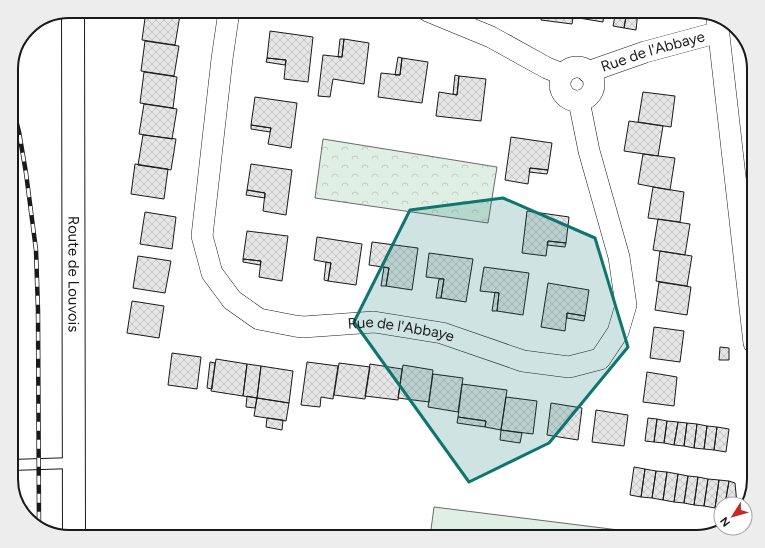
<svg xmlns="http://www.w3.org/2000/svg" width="765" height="548" font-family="Figtree,sans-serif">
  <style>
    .grass { fill: #e0efe3; stroke: #6a6a6a }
    .park { fill: url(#park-crowns); stroke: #6a6a6a }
    .building { fill: url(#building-cross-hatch); stroke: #1a1a1a }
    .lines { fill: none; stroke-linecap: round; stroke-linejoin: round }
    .service-casing { stroke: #1a1a1a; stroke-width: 12 }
    .minor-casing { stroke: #1a1a1a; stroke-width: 22 }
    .tertiary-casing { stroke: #1a1a1a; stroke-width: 24 }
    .service { stroke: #fff; stroke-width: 10 }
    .minor { stroke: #fff; stroke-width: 21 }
    .tertiary { stroke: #fff; stroke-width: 22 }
    .rail-casing { stroke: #1a1a1a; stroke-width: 4.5 }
    .rail { stroke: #fff; stroke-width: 3; stroke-dasharray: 9; stroke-linecap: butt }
    .marked { fill: #0f766e; fill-opacity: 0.2; stroke: #0f766e; stroke-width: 3; stroke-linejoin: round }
    .labels { text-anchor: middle; stroke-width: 3; stroke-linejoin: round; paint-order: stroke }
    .street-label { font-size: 15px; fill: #1a1a1a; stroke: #fff }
    .rim { fill: none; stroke: #1a1a1a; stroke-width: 2 }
  </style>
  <defs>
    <pattern id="park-crowns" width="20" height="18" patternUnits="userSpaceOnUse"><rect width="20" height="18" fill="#e0efe3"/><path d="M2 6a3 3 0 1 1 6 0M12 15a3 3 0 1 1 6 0" fill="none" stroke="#c0ccc2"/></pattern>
    <pattern id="building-cross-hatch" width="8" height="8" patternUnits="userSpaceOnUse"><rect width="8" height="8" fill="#e6e6e6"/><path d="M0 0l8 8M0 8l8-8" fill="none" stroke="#c5c5c5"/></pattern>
  </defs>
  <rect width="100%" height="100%" fill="#fff"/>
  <!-- grass -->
  <path class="grass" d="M 434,507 L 675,537 L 430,537 Z"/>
  <!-- park -->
  <path class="park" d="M 323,139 L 497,167 L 488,223 L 315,198 Z"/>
  <!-- building -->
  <path class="building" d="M 146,11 L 180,15 L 175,45 L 142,40 Z
    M 542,11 L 574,11 L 572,24 L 541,20 Z
    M 574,11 L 604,11 L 603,22 L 573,17 Z
    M 616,11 L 627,11 L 624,28 L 613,26 Z
    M 627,11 L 638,11 L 636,30 L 624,28 Z
    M 270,31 L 313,37 L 308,82 L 284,79 L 286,60 L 267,58 Z
    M 340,39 L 344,39 L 342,57 L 338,57 Z
    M 344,39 L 369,43 L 364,84 L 333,79 L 330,97 L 318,96 L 323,55 L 342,57 Z
    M 145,41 L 179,46 L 174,76 L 141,71 Z
    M 398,57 L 402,58 L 400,75 L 395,75 Z
    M 267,58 L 286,60 L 285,65 L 266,62 Z
    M 402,58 L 428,62 L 422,103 L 378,97 L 381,73 L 400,75 Z
    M 144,72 L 177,77 L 173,108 L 140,103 Z
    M 455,75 L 459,76 L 457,95 L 453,94 Z
    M 459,76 L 486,79 L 481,121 L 436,116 L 439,92 L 457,95 Z
    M 643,92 L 675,96 L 671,127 L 638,122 Z
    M 255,97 L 297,103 L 291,148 L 268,144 L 271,128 L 251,125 Z
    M 144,104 L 177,109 L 172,139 L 139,134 Z
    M 629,121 L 663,126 L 658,156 L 624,151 Z
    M 251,125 L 271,128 L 270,132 L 251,129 Z
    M 143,135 L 176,139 L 171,170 L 138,165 Z
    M 511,137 L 552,143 L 548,170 L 530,168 L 528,184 L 505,180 Z
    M 643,154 L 675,158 L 670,190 L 638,184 Z
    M 135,164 L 168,169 L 164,199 L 131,194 Z
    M 251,164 L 292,170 L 286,215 L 263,211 L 265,193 L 247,190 Z
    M 530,168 L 548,170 L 547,174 L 529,172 Z
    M 653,187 L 684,192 L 680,222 L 648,218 Z
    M 247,190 L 265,193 L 265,198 L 246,195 Z
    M 527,211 L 569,217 L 566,243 L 548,241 L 546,256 L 522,253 Z
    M 145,212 L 176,217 L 172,249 L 140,244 Z
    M 658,219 L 690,224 L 685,255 L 653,250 Z
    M 247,231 L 288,236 L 282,281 L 259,277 L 261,261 L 243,259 Z
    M 317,237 L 362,244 L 356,285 L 328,281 L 331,263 L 314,260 Z
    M 548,241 L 566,243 L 565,247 L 547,245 Z
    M 372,242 L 418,248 L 412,290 L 386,286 L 389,268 L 369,265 Z
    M 660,251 L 692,256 L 687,286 L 656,281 Z
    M 429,253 L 473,259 L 466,302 L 441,298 L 444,279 L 426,277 Z
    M 138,256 L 171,261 L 165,293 L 133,288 Z
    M 243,259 L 261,261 L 260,265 L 243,262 Z
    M 326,262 L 331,263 L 328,281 L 324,280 Z
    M 384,267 L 389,268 L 386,286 L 381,286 Z
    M 484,267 L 529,273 L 523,315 L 497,311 L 499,293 L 480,291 Z
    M 439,279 L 444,279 L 441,298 L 436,298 Z
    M 659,282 L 691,287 L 687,315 L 655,310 Z
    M 548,283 L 589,290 L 585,316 L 567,313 L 565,331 L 541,327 Z
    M 495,292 L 499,293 L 497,311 L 492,311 Z
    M 132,301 L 164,306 L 159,338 L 127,333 Z
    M 567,313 L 585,316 L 584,321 L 567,318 Z
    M 654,327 L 684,331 L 680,362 L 650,358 Z
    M 720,347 L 729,348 L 729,360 L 719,360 Z
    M 172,353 L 201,357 L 197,389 L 168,385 Z
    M 216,359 L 247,364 L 243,396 L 211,391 Z
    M 210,362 L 215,363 L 212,389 L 207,388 Z
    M 307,362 L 338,366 L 333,399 L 321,397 L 320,407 L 301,405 Z
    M 339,363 L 370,367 L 365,399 L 334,395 Z
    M 247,364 L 261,366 L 257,398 L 243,396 Z
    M 370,364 L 402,369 L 398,400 L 365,396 Z
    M 403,365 L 433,370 L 429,402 L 398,398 Z
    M 261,366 L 293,371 L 289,403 L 257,398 Z
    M 647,372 L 677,377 L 674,406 L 643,402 Z
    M 433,374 L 463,378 L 458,412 L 428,407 Z
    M 462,384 L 507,390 L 501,430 L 485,427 L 486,421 L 458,417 Z
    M 247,396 L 257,398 L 255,408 L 246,407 Z
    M 506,397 L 537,401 L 533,434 L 501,430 Z
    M 257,398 L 289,403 L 286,421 L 254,416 Z
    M 551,403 L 582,408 L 578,440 L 547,435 Z
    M 596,410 L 628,415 L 624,446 L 592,442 Z
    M 458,417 L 486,421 L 485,427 L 457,423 Z
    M 267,418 L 283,420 L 282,430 L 266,427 Z
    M 648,418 L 657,419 L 654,442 L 645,441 Z
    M 657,419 L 667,421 L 664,443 L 654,442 Z
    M 667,421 L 678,422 L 674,445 L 664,443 Z
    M 678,422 L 687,423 L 684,446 L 674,445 Z
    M 687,423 L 697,424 L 694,448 L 684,446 Z
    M 697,424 L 707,426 L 704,449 L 694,448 Z
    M 707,426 L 717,427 L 714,450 L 704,449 Z
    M 717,427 L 729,429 L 726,452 L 714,450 Z
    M 501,430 L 522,433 L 520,443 L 500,440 Z
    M 634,467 L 645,469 L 641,497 L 630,495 Z
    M 645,469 L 656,471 L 652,498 L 641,497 Z
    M 656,471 L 667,472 L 663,500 L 652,498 Z
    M 667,472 L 678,474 L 674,502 L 663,500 Z
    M 678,474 L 688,476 L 684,503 L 674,502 Z
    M 688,476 L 698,477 L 694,505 L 684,503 Z
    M 698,477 L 708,479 L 704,506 L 694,505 Z
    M 708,479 L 719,480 L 715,508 L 704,506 Z
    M 719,480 L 729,481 L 725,504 L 721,504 L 721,509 L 715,508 Z
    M 729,481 L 735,483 L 737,504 L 725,504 Z"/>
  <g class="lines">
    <!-- service casing -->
    <g class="service-casing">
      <path id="service" d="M 11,465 L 73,463"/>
    </g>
    <!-- minor casing -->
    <g class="minor-casing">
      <g id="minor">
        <path id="s1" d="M 229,11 L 222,59 L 202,236 L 212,273 L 232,300 L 259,319 L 295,326 L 303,327 L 374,322 L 442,333 L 523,361 L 569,367 L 600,359 L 618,332 L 626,305 L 619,257 L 589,151 L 579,101"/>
        <path d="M 428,11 L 491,37 L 547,68 L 562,74"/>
        <path d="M 717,18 L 754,343"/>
        <circle cx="577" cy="84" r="17"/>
        <path id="s2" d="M 588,72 L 645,52 L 719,32"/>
      </g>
    </g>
    <!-- tertiary casing -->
    <g class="tertiary-casing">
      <g id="tertiary">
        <path id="s3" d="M 73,11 L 74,537"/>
      </g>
    </g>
    <!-- service -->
    <use href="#service" class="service"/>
    <!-- minor -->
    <use href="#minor" class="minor"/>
    <!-- tertiary -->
    <use href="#tertiary" class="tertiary"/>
    <!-- rail casing -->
    <g class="rail-casing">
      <path id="rail" d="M 11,100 L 19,132 L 26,173 L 36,250 L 38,310 L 39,527"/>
    </g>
    <!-- rail -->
    <use href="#rail" class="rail"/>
  </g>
  <!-- marked area -->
  <path class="marked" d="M 503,198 L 595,238 L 628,347 L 549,443 L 469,482 L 354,322 L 410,210 Z"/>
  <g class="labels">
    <!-- street labels -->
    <g class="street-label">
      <text dy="5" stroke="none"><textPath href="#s2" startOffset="68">Rue de l'Abbaye</textPath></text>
      <text dy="5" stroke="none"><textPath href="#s3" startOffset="263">Route de Louvois</textPath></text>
      <text dy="5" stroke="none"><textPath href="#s1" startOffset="475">Rue de l'Abbaye</textPath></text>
    </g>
  </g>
  <!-- crop -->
  <path d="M0 0H765V548H0ZM69 18H696A51 51 0 0 1 747 69V479A51 51 0 0 1 696 530H69A51 51 0 0 1 18 479V69A51 51 0 0 1 69 18Z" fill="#ededed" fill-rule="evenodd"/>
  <path class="rim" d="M69 18H696A51 51 0 0 1 747 69V479A51 51 0 0 1 696 530H69A51 51 0 0 1 18 479V69A51 51 0 0 1 69 18Z"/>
  <!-- north arrow -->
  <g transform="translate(733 516) rotate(233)"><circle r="19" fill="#ffffff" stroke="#a3a3a3"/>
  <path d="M0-3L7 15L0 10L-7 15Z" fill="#c62828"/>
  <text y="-6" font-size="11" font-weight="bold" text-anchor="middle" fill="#1a1a1a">N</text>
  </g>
</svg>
